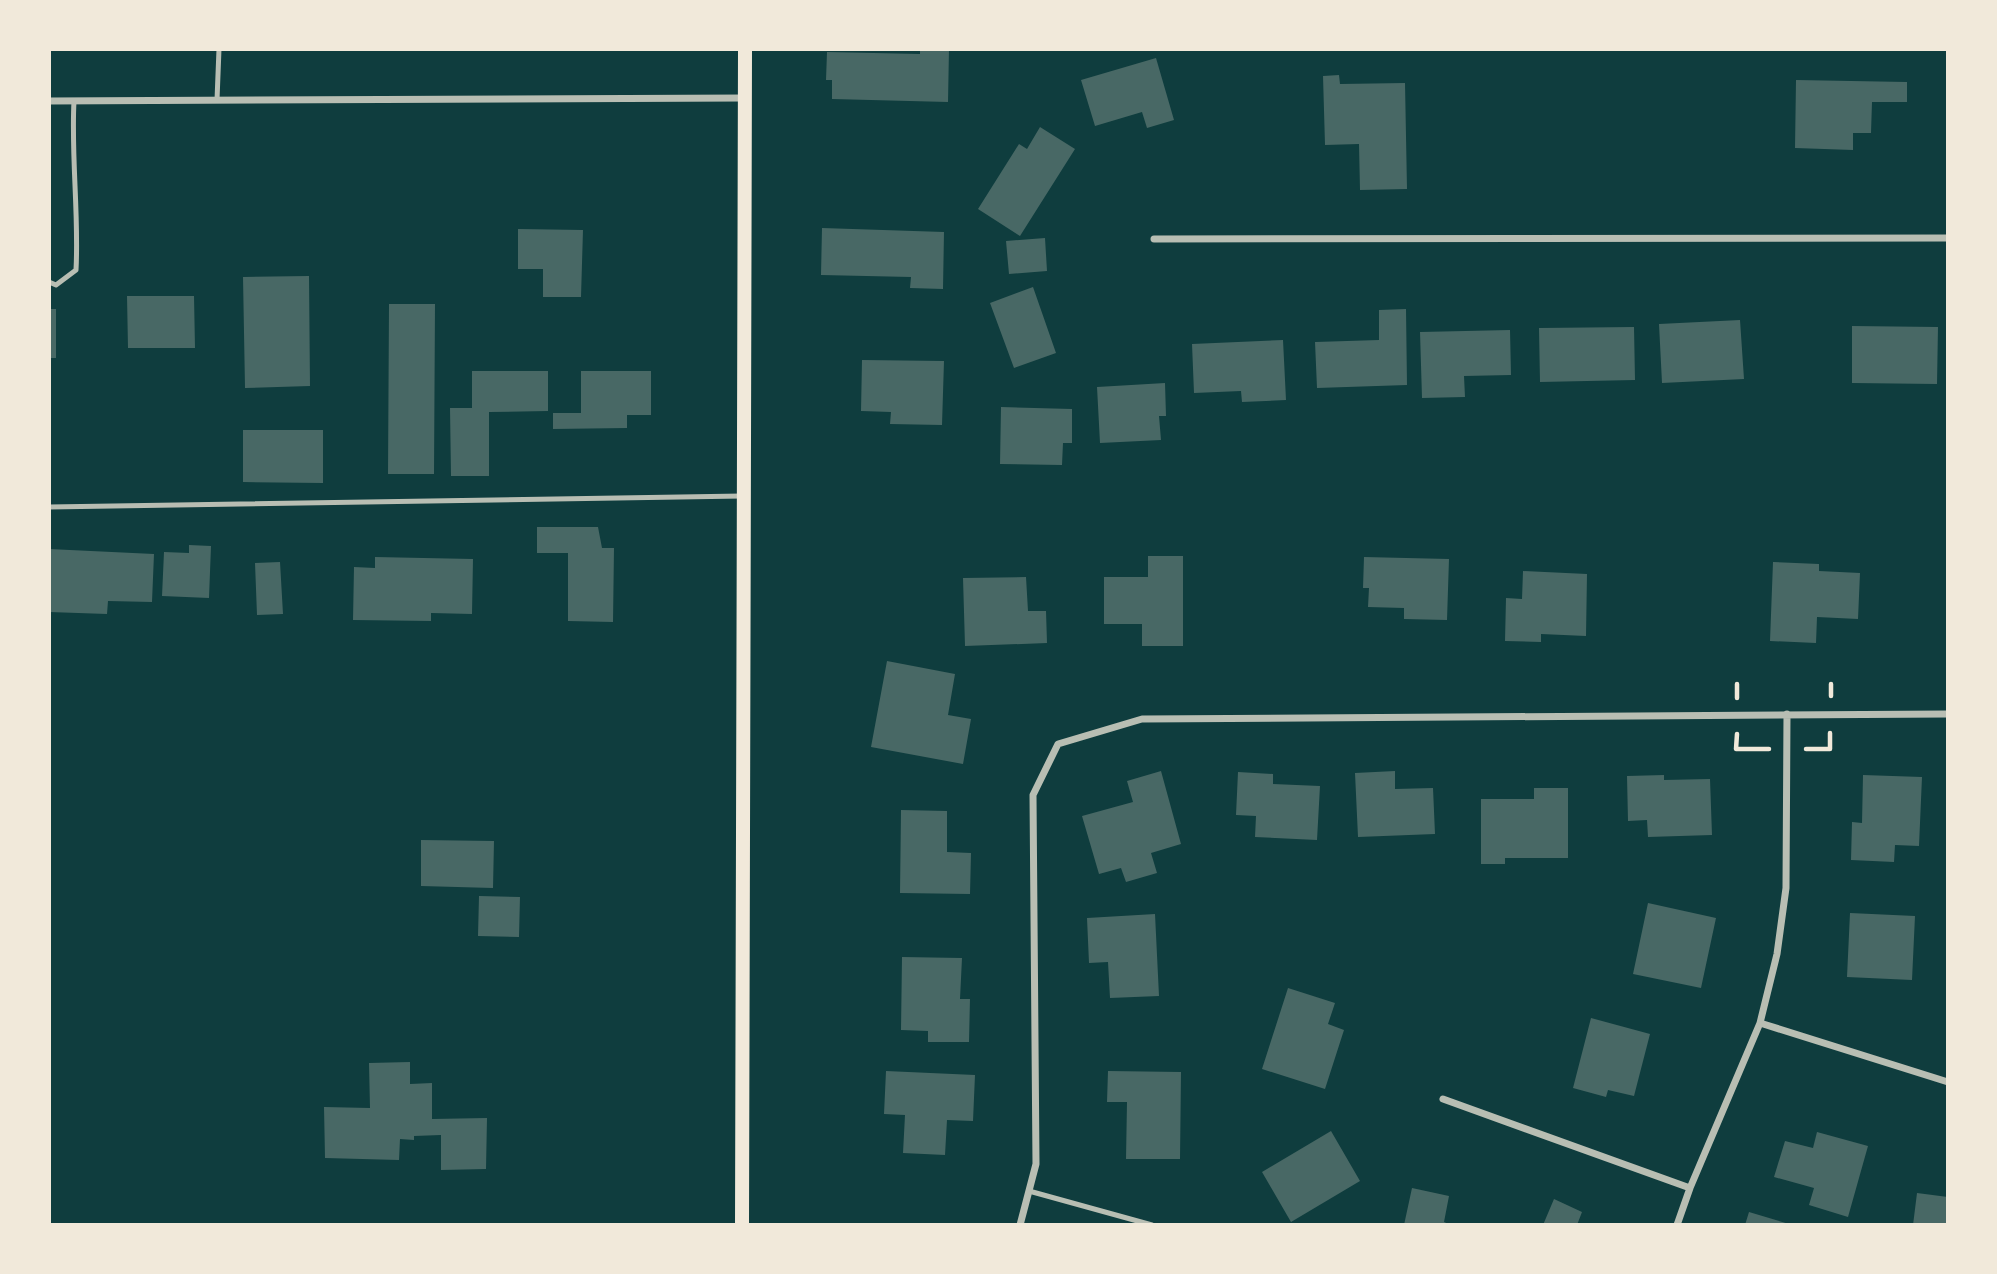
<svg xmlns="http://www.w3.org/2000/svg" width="1997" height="1274" font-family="Rubik,sans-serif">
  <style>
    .building { fill: #486865 }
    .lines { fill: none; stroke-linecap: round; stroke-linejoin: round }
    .path { stroke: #f1e9da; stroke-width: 4.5 }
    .service { stroke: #b8beb3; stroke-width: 5 }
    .minor { stroke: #b8beb3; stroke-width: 7 }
    .secondary { stroke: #f1e9da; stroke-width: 14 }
  </style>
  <rect width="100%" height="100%" fill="#0f3d3e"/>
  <!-- building -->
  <path class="building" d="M 920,49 L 949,49 L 948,102 L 832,99 L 832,80 L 826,80 L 827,52 L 920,54 Z
    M 1156,58 L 1174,120 L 1147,128 L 1142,112 L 1095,126 L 1081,80 Z
    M 1339,75 L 1340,84 L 1405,83 L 1407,189 L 1360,190 L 1359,144 L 1325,145 L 1323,76 Z
    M 1796,80 L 1907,82 L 1907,102 L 1872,102 L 1871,133 L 1853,133 L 1853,150 L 1795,148 Z
    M 1040,127 L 1075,149 L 1020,236 L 978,209 L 1019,144 L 1027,149 Z
    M 822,228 L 944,232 L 943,289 L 910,288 L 911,277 L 821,275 Z
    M 518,229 L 583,230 L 581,297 L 543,297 L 543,269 L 518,269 Z
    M 1045,238 L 1047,271 L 1009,274 L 1006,241 Z
    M 309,276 L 310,386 L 245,388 L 243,277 Z
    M 1033,287 L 1056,353 L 1014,368 L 990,303 Z
    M 127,296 L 194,296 L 195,348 L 128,348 Z
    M 389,304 L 435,304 L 434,474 L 388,474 Z
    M 49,309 L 56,309 L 56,358 L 49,358 Z
    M 1406,309 L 1407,385 L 1317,388 L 1315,342 L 1379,340 L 1379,310 Z
    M 1740,320 L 1744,379 L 1662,383 L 1659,324 Z
    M 1852,326 L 1938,327 L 1937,384 L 1852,383 Z
    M 1634,327 L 1635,380 L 1540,382 L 1539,328 Z
    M 1510,330 L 1511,375 L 1464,376 L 1465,397 L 1422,398 L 1420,332 Z
    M 1283,340 L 1286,400 L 1242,402 L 1241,391 L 1194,393 L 1192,344 Z
    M 862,360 L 944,361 L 942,425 L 890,424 L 891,412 L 861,411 Z
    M 472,371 L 548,371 L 548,411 L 489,412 L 489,476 L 451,476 L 450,408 L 472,408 Z
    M 581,371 L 651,371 L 651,415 L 627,415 L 627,428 L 553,429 L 553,413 L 581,413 Z
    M 1165,383 L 1166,416 L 1159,416 L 1161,440 L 1100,443 L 1097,387 Z
    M 1001,407 L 1072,409 L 1072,443 L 1063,443 L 1062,465 L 1000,464 Z
    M 243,430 L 323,430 L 323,483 L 243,482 Z
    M 537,527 L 598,527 L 602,548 L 614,548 L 613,622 L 568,621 L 568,553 L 537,553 Z
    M 189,545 L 211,546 L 209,598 L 162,596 L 164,552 L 189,553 Z
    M 49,549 L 154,554 L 152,602 L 108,601 L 107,614 L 49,612 Z
    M 1148,556 L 1183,556 L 1183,646 L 1142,646 L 1142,624 L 1104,624 L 1104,577 L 1148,577 Z
    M 375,557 L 473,559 L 472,614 L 431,613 L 431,621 L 353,620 L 354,567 L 375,568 Z
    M 1364,557 L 1449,559 L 1447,620 L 1404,619 L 1404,608 L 1368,607 L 1369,588 L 1363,588 Z
    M 280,562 L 283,614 L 257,615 L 255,563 Z
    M 1773,562 L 1819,564 L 1819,571 L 1860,573 L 1858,619 L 1817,617 L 1816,643 L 1770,641 Z
    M 1523,571 L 1587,574 L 1586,636 L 1541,634 L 1541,642 L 1505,641 L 1506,598 L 1522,599 Z
    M 1026,577 L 1028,611 L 1046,611 L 1047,643 L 965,646 L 963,578 Z
    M 887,661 L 955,674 L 948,715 L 971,719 L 963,764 L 871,747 Z
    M 1161,771 L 1181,844 L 1151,853 L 1157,873 L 1126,882 L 1121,868 L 1099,874 L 1082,816 L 1133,802 L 1127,781 Z
    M 1395,771 L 1395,789 L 1433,788 L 1435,834 L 1358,837 L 1355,773 Z
    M 1238,772 L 1273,774 L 1273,784 L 1320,786 L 1317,840 L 1255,837 L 1256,816 L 1236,815 Z
    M 1664,775 L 1664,780 L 1710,779 L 1712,835 L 1648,837 L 1647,820 L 1628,821 L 1627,776 Z
    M 1863,775 L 1922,777 L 1919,846 L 1895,845 L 1894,862 L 1851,860 L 1852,822 L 1862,823 Z
    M 1534,788 L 1568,788 L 1568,858 L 1505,858 L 1505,864 L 1481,864 L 1481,799 L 1534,799 Z
    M 901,810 L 947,811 L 947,852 L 971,853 L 970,894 L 900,893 Z
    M 421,840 L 494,841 L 493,888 L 421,886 Z
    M 479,896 L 520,897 L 519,937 L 478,936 Z
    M 1648,903 L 1716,918 L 1701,988 L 1633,974 Z
    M 1850,913 L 1915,916 L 1912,980 L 1847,977 Z
    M 1155,914 L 1159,996 L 1110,998 L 1108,962 L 1089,963 L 1087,918 Z
    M 902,957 L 962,958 L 960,999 L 970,999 L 969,1042 L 928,1042 L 928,1031 L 901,1030 Z
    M 1288,988 L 1335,1003 L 1328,1024 L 1344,1030 L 1325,1089 L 1262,1069 Z
    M 1591,1018 L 1650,1034 L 1634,1096 L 1608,1090 L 1606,1097 L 1573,1088 Z
    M 410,1062 L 410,1084 L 432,1083 L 432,1119 L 487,1118 L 486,1169 L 441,1170 L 441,1135 L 414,1136 L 414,1140 L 400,1139 L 399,1160 L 325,1158 L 324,1107 L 370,1108 L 369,1063 Z
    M 886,1071 L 975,1075 L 973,1121 L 947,1120 L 945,1155 L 903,1153 L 905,1115 L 884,1114 Z
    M 1108,1071 L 1181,1072 L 1180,1159 L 1126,1159 L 1127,1102 L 1107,1102 Z
    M 1331,1131 L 1360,1181 L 1291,1222 L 1262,1172 Z
    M 1817,1132 L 1868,1146 L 1848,1217 L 1809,1205 L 1814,1188 L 1774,1177 L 1785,1141 L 1813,1148 Z
    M 1412,1188 L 1449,1196 L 1444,1222 L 1451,1225 L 1404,1225 Z
    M 1917,1193 L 1948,1197 L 1948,1225 L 1913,1225 Z
    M 1554,1199 L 1582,1212 L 1577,1225 L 1543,1225 Z
    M 1749,1212 L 1789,1224 L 1789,1225 L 1745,1225 Z"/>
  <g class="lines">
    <!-- path -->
    <path class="path" d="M 1737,684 L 1737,698
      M 1831,684 L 1831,696
      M 1737,734 L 1736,749 L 1769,749
      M 1806,749 L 1830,749 L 1830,733"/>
    <!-- service -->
    <path class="service" d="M 217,100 L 219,49
      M 49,282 L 56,285 L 76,270 C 79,214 71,157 74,101
      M 49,507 L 742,496
      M 1029,1191 L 1152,1225"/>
    <!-- minor -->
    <path class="minor" d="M 49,101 L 745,98
      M 1154,239 L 1948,238
      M 1760,1023 L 1948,1082
      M 1443,1099 L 1690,1188
      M 1020,1225 L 1036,1164 L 1033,795 L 1058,744 L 1142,719 L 1948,714
      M 1677,1225 L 1690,1188 L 1760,1023 L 1777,954 L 1786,888 L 1787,714"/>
    <!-- secondary -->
    <path class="secondary" d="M 742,1225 L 745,49"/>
  </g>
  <!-- border -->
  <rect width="1997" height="1274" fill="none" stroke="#f1e9da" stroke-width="102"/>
</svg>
